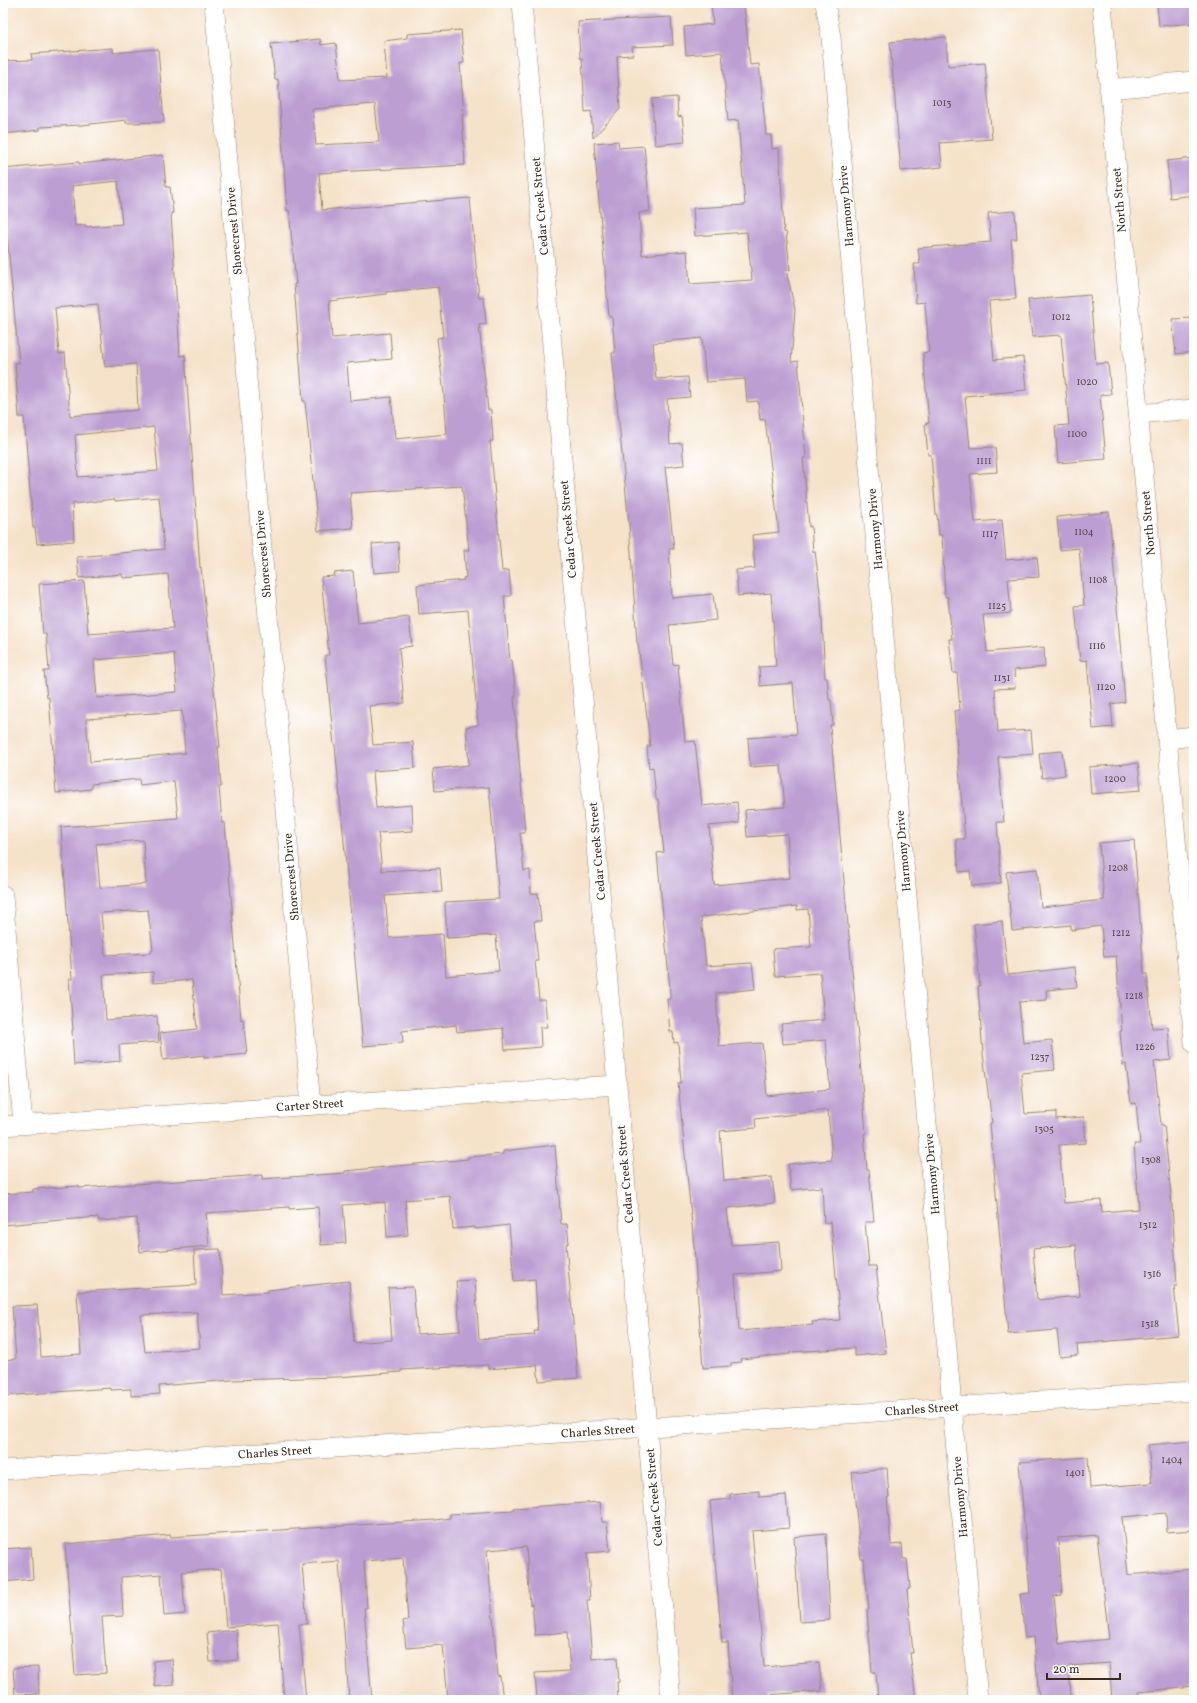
<svg xmlns="http://www.w3.org/2000/svg" width="1197" height="1703" font-family="Vollkorn,serif">
  <style>
    .building { fill: #bc9ed2; fill-rule: evenodd }
    .lines { fill: none; stroke-linecap: round; stroke-linejoin: round }
    .minor-casing { stroke: #988674; stroke-width: 20 }
    .minor { stroke: #fff; stroke-width: 19 }
    .labels { text-anchor: middle; stroke-width: 3; stroke-linejoin: round; paint-order: stroke }
    .number-label { font-size: 10px; fill: #5b474b }
    .street-label { font-size: 12px; fill: #3b2a1e; stroke: #fff }
  </style>
  <rect width="100%" height="100%" fill="#fff"/>
  <filter id="ink" filterUnits="userSpaceOnUse"><feTurbulence type="fractalNoise" baseFrequency=".025" numOctaves="2"/><feDisplacementMap in="SourceGraphic" scale="8" xChannelSelector="R" yChannelSelector="G"/><feConvolveMatrix kernelMatrix="1 2 1 2 8 2 1 2 1" color-interpolation-filters="sRGB"/></filter>
  <filter id="wash" filterUnits="userSpaceOnUse"><feTurbulence type="fractalNoise" baseFrequency=".012" numOctaves="4" result="noise"/><feDisplacementMap in="SourceGraphic" scale="16" xChannelSelector="R" yChannelSelector="G"/><feGaussianBlur stdDeviation="0.9" result="paint"/><feColorMatrix in="noise" values="0 0 0 0 0 0 0 0 0 0 0 0 0 0 0 0 0 1.4 0 .05"/><feComposite in="paint" operator="in"/></filter>
  <g filter="url(#wash)">
    <rect width="100%" height="100%" fill="#f5e2c9"/>
    <g id="blocks">
      <!-- building -->
      <path class="building" d="M 711,3 L 744,3 L 750,65 L 759,64 L 766,135 L 771,135 L 772,149 L 779,148 L 784,232 L 786,232 L 790,270 L 786,270 L 795,309 L 791,362 L 798,361 L 806,458 L 803,458 L 809,527 L 811,526 L 813,552 L 815,551 L 821,600 L 825,678 L 827,678 L 829,700 L 831,700 L 833,725 L 830,725 L 859,1048 L 866,1133 L 864,1134 L 867,1170 L 869,1170 L 874,1222 L 865,1222 L 869,1266 L 876,1266 L 886,1353 L 854,1356 L 854,1348 L 790,1352 L 790,1354 L 741,1359 L 742,1362 L 731,1363 L 731,1366 L 703,1368 L 694,1246 L 678,1083 L 681,1083 L 678,1042 L 674,1043 L 673,1032 L 670,1032 L 667,999 L 670,999 L 670,988 L 657,853 L 664,852 L 658,799 L 656,799 L 653,767 L 649,768 L 647,746 L 650,746 L 646,709 L 638,643 L 637,643 L 629,524 L 612,353 L 615,353 L 612,317 L 609,317 L 594,143 L 618,141 L 619,148 L 644,146 L 650,211 L 639,213 L 642,255 L 687,251 L 690,284 L 752,280 L 747,232 L 695,236 L 693,208 L 745,205 L 738,120 L 728,121 L 722,52 L 686,55 L 684,27 L 713,24 ZM 702,338 L 706,382 L 745,379 L 747,402 L 758,401 L 760,420 L 765,419 L 779,532 L 752,535 L 755,568 L 736,570 L 738,596 L 771,593 L 776,666 L 759,667 L 760,686 L 793,683 L 797,734 L 748,738 L 750,767 L 781,765 L 785,807 L 745,810 L 747,837 L 787,834 L 790,878 L 714,885 L 709,826 L 739,823 L 737,802 L 702,806 L 695,741 L 685,742 L 678,664 L 673,665 L 669,625 L 716,620 L 713,594 L 672,598 L 669,549 L 674,549 L 665,467 L 684,465 L 682,443 L 670,444 L 667,399 L 690,397 L 688,377 L 656,379 L 653,343 ZM 797,906 L 797,910 L 808,909 L 811,947 L 773,949 L 775,976 L 820,973 L 824,1020 L 781,1024 L 783,1044 L 826,1040 L 830,1089 L 767,1096 L 762,1043 L 719,1046 L 716,993 L 755,989 L 752,963 L 706,966 L 701,917 ZM 828,1110 L 832,1160 L 788,1164 L 791,1190 L 822,1187 L 824,1223 L 831,1222 L 840,1320 L 812,1322 L 813,1325 L 739,1331 L 735,1275 L 781,1271 L 779,1242 L 731,1245 L 727,1208 L 775,1203 L 772,1177 L 724,1181 L 720,1131 L 756,1128 L 755,1119 Z
        M 1157,3 L 1194,3 L 1194,23 L 1159,26 Z
        M 671,17 L 673,45 L 632,47 L 633,55 L 617,56 L 620,109 L 593,138 L 591,111 L 585,112 L 582,58 L 580,58 L 578,22 Z
        M 461,30 L 464,63 L 460,63 L 464,115 L 462,115 L 465,165 L 319,173 L 322,210 L 470,198 L 479,298 L 484,298 L 486,324 L 479,325 L 488,410 L 491,410 L 493,441 L 490,441 L 502,571 L 509,570 L 511,596 L 504,596 L 510,661 L 512,660 L 516,697 L 514,697 L 525,833 L 520,833 L 524,871 L 530,870 L 531,894 L 538,893 L 541,921 L 534,921 L 538,961 L 535,961 L 539,1000 L 545,1000 L 547,1027 L 540,1027 L 541,1047 L 505,1050 L 503,1028 L 457,1032 L 456,1025 L 402,1031 L 403,1043 L 363,1046 L 335,745 L 334,745 L 325,655 L 329,655 L 321,577 L 335,576 L 334,573 L 353,571 L 358,623 L 409,617 L 412,646 L 399,648 L 404,703 L 369,706 L 373,745 L 413,742 L 415,768 L 373,771 L 376,808 L 412,805 L 413,831 L 378,833 L 382,871 L 440,868 L 442,892 L 385,896 L 389,938 L 443,934 L 446,976 L 499,971 L 496,935 L 447,938 L 445,902 L 499,899 L 489,787 L 435,791 L 433,769 L 469,765 L 466,727 L 478,725 L 468,610 L 419,614 L 417,585 L 464,580 L 463,578 L 466,577 L 464,550 L 469,550 L 462,486 L 350,493 L 353,528 L 318,531 L 305,401 L 303,401 L 294,284 L 296,284 L 289,210 L 287,211 L 278,79 L 275,80 L 271,44 L 320,39 L 321,45 L 336,43 L 340,80 L 387,78 L 384,41 L 407,38 L 407,34 ZM 375,104 L 379,142 L 316,145 L 312,109 ZM 438,287 L 443,337 L 437,338 L 444,394 L 447,434 L 395,439 L 391,397 L 350,401 L 347,363 L 392,359 L 390,333 L 332,338 L 329,301 L 386,294 L 386,292 Z
        M 946,37 L 948,66 L 985,63 L 992,139 L 940,143 L 942,167 L 901,171 L 890,42 Z
        M 113,48 L 113,53 L 158,49 L 164,122 L 126,123 L 126,120 L 82,125 L 40,127 L 40,130 L 3,134 L 3,61 L 32,60 L 31,54 Z
        M 677,97 L 678,117 L 682,116 L 685,142 L 655,145 L 652,99 Z
        M 163,155 L 166,187 L 170,187 L 173,213 L 171,213 L 180,356 L 185,355 L 200,568 L 201,567 L 220,747 L 218,747 L 221,787 L 219,787 L 222,823 L 225,823 L 241,1020 L 243,1019 L 247,1054 L 204,1058 L 204,1055 L 163,1060 L 160,1033 L 197,1029 L 192,980 L 153,983 L 153,972 L 103,975 L 106,1020 L 157,1016 L 159,1042 L 119,1045 L 120,1061 L 74,1065 L 72,1030 L 73,1030 L 69,979 L 72,979 L 61,827 L 178,818 L 174,781 L 140,785 L 139,779 L 91,784 L 91,789 L 56,793 L 49,697 L 47,698 L 44,671 L 49,671 L 46,634 L 43,634 L 39,584 L 84,581 L 88,634 L 173,628 L 168,574 L 123,578 L 122,574 L 79,578 L 77,557 L 164,549 L 159,497 L 115,501 L 115,499 L 72,504 L 74,541 L 37,544 L 35,528 L 33,528 L 24,417 L 19,417 L 15,363 L 19,363 L 3,192 L 3,169 L 79,162 L 79,164 ZM 118,181 L 122,224 L 86,227 L 85,225 L 75,226 L 72,186 ZM 98,304 L 105,367 L 136,364 L 138,410 L 70,416 L 65,353 L 59,354 L 55,308 ZM 154,427 L 158,471 L 78,477 L 75,435 ZM 174,653 L 177,692 L 97,698 L 94,660 ZM 182,711 L 185,753 L 90,762 L 86,719 L 126,716 L 125,715 ZM 143,840 L 146,884 L 100,888 L 96,844 ZM 148,910 L 153,950 L 151,951 L 151,953 L 105,955 L 101,913 Z
        M 1194,158 L 1194,195 L 1170,198 L 1167,161 Z
        M 1015,211 L 1017,239 L 1011,239 L 1016,299 L 989,301 L 994,360 L 1023,357 L 1026,390 L 965,396 L 970,448 L 995,447 L 997,472 L 970,474 L 975,522 L 1002,520 L 1006,560 L 1037,557 L 1039,577 L 1008,579 L 1011,613 L 983,615 L 987,652 L 1044,647 L 1045,667 L 1014,670 L 1015,688 L 995,689 L 998,732 L 1031,730 L 1033,754 L 998,757 L 1004,822 L 997,822 L 1001,883 L 972,886 L 970,871 L 959,872 L 956,839 L 965,839 L 954,711 L 960,710 L 957,673 L 953,673 L 949,639 L 952,639 L 948,597 L 945,597 L 942,535 L 939,535 L 937,515 L 936,515 L 931,455 L 928,455 L 925,424 L 929,423 L 923,353 L 929,352 L 925,302 L 916,303 L 914,264 L 920,264 L 918,248 L 991,242 L 988,213 Z
        M 1090,295 L 1096,364 L 1108,363 L 1111,394 L 1100,395 L 1106,459 L 1058,463 L 1055,426 L 1069,425 L 1061,335 L 1032,337 L 1028,300 Z
        M 1194,318 L 1194,352 L 1176,354 L 1172,319 Z
        M 1109,512 L 1125,702 L 1111,704 L 1113,727 L 1093,729 L 1087,660 L 1080,661 L 1075,606 L 1084,605 L 1079,548 L 1060,550 L 1057,517 Z
        M 398,542 L 400,571 L 374,573 L 372,544 Z
        M 1062,751 L 1065,775 L 1042,778 L 1039,753 Z
        M 1138,763 L 1141,790 L 1091,794 L 1089,767 Z
        M 1134,840 L 1144,974 L 1147,974 L 1152,1028 L 1168,1027 L 1171,1060 L 1154,1062 L 1161,1125 L 1164,1125 L 1172,1206 L 1177,1286 L 1174,1286 L 1179,1335 L 1077,1344 L 1078,1355 L 1060,1357 L 1057,1330 L 1008,1334 L 990,1123 L 992,1123 L 983,1054 L 978,986 L 980,986 L 974,924 L 1002,921 L 1008,975 L 1075,967 L 1077,987 L 1046,990 L 1047,1000 L 1019,1002 L 1023,1043 L 1052,1040 L 1055,1070 L 1021,1073 L 1025,1114 L 1056,1112 L 1056,1119 L 1084,1117 L 1086,1143 L 1059,1145 L 1064,1203 L 1101,1200 L 1102,1212 L 1139,1209 L 1134,1144 L 1140,1144 L 1136,1103 L 1131,1104 L 1126,1064 L 1123,1065 L 1120,1031 L 1122,1031 L 1116,956 L 1104,957 L 1101,926 L 1071,930 L 1071,925 L 1012,931 L 1006,872 L 1037,869 L 1041,907 L 1104,900 L 1099,843 ZM 1076,1245 L 1080,1296 L 1037,1300 L 1033,1249 Z
        M 555,1145 L 561,1224 L 567,1224 L 569,1243 L 566,1244 L 578,1378 L 539,1381 L 537,1365 L 488,1369 L 488,1365 L 401,1370 L 401,1372 L 338,1377 L 232,1380 L 159,1386 L 160,1394 L 131,1396 L 131,1389 L 110,1390 L 110,1388 L 3,1396 L 3,1360 L 16,1359 L 12,1306 L 37,1305 L 41,1357 L 81,1354 L 77,1292 L 196,1285 L 194,1250 L 220,1249 L 223,1295 L 268,1292 L 268,1290 L 349,1281 L 354,1343 L 392,1340 L 388,1288 L 413,1287 L 417,1334 L 460,1331 L 456,1281 L 475,1280 L 479,1339 L 535,1335 L 534,1331 L 538,1331 L 535,1279 L 514,1281 L 509,1225 L 475,1229 L 475,1227 L 453,1229 L 450,1196 L 405,1200 L 408,1235 L 387,1237 L 385,1202 L 343,1205 L 346,1243 L 321,1245 L 318,1207 L 289,1209 L 289,1207 L 206,1213 L 209,1246 L 140,1252 L 137,1218 L 99,1221 L 98,1217 L 3,1225 L 3,1194 L 33,1192 L 33,1189 L 79,1186 L 79,1188 L 262,1175 L 262,1179 L 345,1173 L 345,1171 L 468,1159 L 468,1157 L 503,1154 L 503,1151 ZM 197,1312 L 200,1348 L 145,1352 L 141,1315 Z
        M 1194,1441 L 1194,1530 L 1167,1532 L 1166,1513 L 1122,1517 L 1128,1575 L 1194,1569 L 1194,1687 L 1138,1692 L 1139,1700 L 1112,1700 L 1109,1663 L 1069,1666 L 1071,1697 L 1039,1700 L 1034,1637 L 1025,1638 L 1020,1594 L 1030,1593 L 1019,1462 L 1088,1457 L 1090,1488 L 1152,1483 L 1148,1445 ZM 1097,1535 L 1109,1639 L 1059,1644 L 1054,1596 L 1062,1595 L 1058,1538 Z
        M 887,1468 L 889,1497 L 887,1498 L 891,1545 L 902,1544 L 903,1559 L 907,1559 L 910,1588 L 907,1589 L 913,1653 L 910,1653 L 916,1700 L 878,1700 L 876,1672 L 872,1672 L 867,1610 L 869,1610 L 864,1559 L 861,1559 L 852,1472 Z
        M 759,1491 L 759,1497 L 786,1495 L 789,1528 L 752,1531 L 764,1667 L 819,1662 L 822,1691 L 766,1695 L 767,1700 L 732,1700 L 728,1643 L 722,1643 L 710,1501 L 730,1499 L 730,1494 Z
        M 600,1502 L 602,1522 L 607,1522 L 610,1551 L 587,1553 L 590,1600 L 587,1600 L 592,1659 L 617,1657 L 619,1682 L 617,1682 L 618,1700 L 537,1700 L 535,1673 L 570,1671 L 567,1632 L 535,1635 L 532,1604 L 530,1605 L 526,1547 L 487,1550 L 498,1677 L 500,1676 L 503,1700 L 448,1700 L 443,1645 L 406,1648 L 403,1621 L 408,1620 L 403,1558 L 364,1561 L 367,1608 L 364,1608 L 372,1700 L 349,1700 L 339,1561 L 302,1564 L 307,1624 L 299,1624 L 306,1700 L 284,1700 L 278,1623 L 226,1627 L 221,1569 L 182,1572 L 185,1614 L 164,1616 L 161,1574 L 121,1577 L 123,1616 L 102,1617 L 106,1673 L 75,1675 L 65,1544 L 170,1535 L 171,1537 L 435,1520 L 450,1518 L 450,1514 L 513,1510 L 513,1508 Z
        M 826,1534 L 830,1620 L 800,1622 L 794,1537 Z
        M 31,1547 L 33,1579 L 3,1582 L 3,1549 Z
        M 236,1630 L 239,1660 L 210,1662 L 207,1633 Z
        M 172,1659 L 174,1685 L 155,1687 L 153,1661 Z
        M 38,1667 L 39,1694 L 15,1695 L 13,1668 Z"/>
    </g>
  </g>
  <g filter="url(#ink)">
    <use href="#blocks" fill-opacity="0" stroke="#988674" stroke-width="1"/>
    <g class="lines">
      <!-- minor casing -->
      <g class="minor-casing">
        <path id="minor" d="M 214,3 L 311,1105
          M 522,3 L 671,1700
          M 825,3 L 831,37 L 978,1700
          M 1102,3 L 1194,1043
          M 1109,89 L 1194,81
          M 1138,414 L 1194,409
          M 1167,739 L 1194,736
          M 3,895 L 23,1124
          M 3,1126 L 617,1085
          M 3,1470 L 1194,1391"/>
      </g>
      <!-- minor -->
      <use href="#minor" class="minor"/>
    </g>
  </g>
  <g class="labels">
    <!-- number labels -->
    <g class="number-label">
      <text x="942" y="106">1013</text>
      <text x="1061" y="320">1012</text>
      <text x="1087" y="385">1020</text>
      <text x="1077" y="437">1100</text>
      <text x="984" y="464">1111</text>
      <text x="1084" y="535">1104</text>
      <text x="990" y="537">1117</text>
      <text x="1098" y="583">1108</text>
      <text x="997" y="609">1125</text>
      <text x="1097" y="649">1116</text>
      <text x="1002" y="681">1131</text>
      <text x="1106" y="690">1120</text>
      <text x="1115" y="782">1200</text>
      <text x="1118" y="871">1208</text>
      <text x="1121" y="936">1212</text>
      <text x="1134" y="999">1218</text>
      <text x="1145" y="1050">1226</text>
      <text x="1040" y="1060">1237</text>
      <text x="1044" y="1132">1305</text>
      <text x="1151" y="1163">1308</text>
      <text x="1148" y="1228">1312</text>
      <text x="1152" y="1277">1316</text>
      <text x="1150" y="1327">1318</text>
      <text x="1172" y="1463">1404</text>
      <text x="1075" y="1476">1401</text>
    </g>
    <!-- street labels -->
    <g class="street-label">
      <text transform="translate(1119 200) rotate(-95)" y="4">North Street</text>
      <text transform="translate(540 206) rotate(-95)" y="4">Cedar Creek Street</text>
      <text transform="translate(846 206) rotate(-95)" y="4">Harmony Drive</text>
      <text transform="translate(234 231) rotate(-95)" y="4">Shorecrest Drive</text>
      <text transform="translate(1148 523) rotate(-95)" y="4">North Street</text>
      <text transform="translate(568 529) rotate(-95)" y="4">Cedar Creek Street</text>
      <text transform="translate(875 529) rotate(-95)" y="4">Harmony Drive</text>
      <text transform="translate(263 554) rotate(-95)" y="4">Shorecrest Drive</text>
      <text transform="translate(597 851) rotate(-95)" y="4">Cedar Creek Street</text>
      <text transform="translate(903 851) rotate(-95)" y="4">Harmony Drive</text>
      <text transform="translate(291 877) rotate(-95)" y="4">Shorecrest Drive</text>
      <text transform="translate(310 1105) rotate(-4)" y="4">Carter Street</text>
      <text transform="translate(625 1174) rotate(-95)" y="4">Cedar Creek Street</text>
      <text transform="translate(932 1174) rotate(-95)" y="4">Harmony Drive</text>
      <text transform="translate(922 1409) rotate(-4)" y="4">Charles Street</text>
      <text transform="translate(598 1431) rotate(-4)" y="4">Charles Street</text>
      <text transform="translate(275 1452) rotate(-4)" y="4">Charles Street</text>
      <text transform="translate(654 1497) rotate(-95)" y="4">Cedar Creek Street</text>
      <text transform="translate(960 1497) rotate(-95)" y="4">Harmony Drive</text>
    </g>
  </g>
  <!-- margin -->
  <rect width="1197" height="1703" fill="none" stroke="#fff" stroke-width="16"/>
  <!-- scale -->
  <path d="M1047 1673v6h73v-6" fill="none" stroke="#3b2a1e" stroke-width="2"/>
  <text x="1053" y="1673" font-size="12" fill="#3b2a1e" stroke="#ffffff" stroke-width="3" paint-order="stroke">20 m</text>
</svg>
